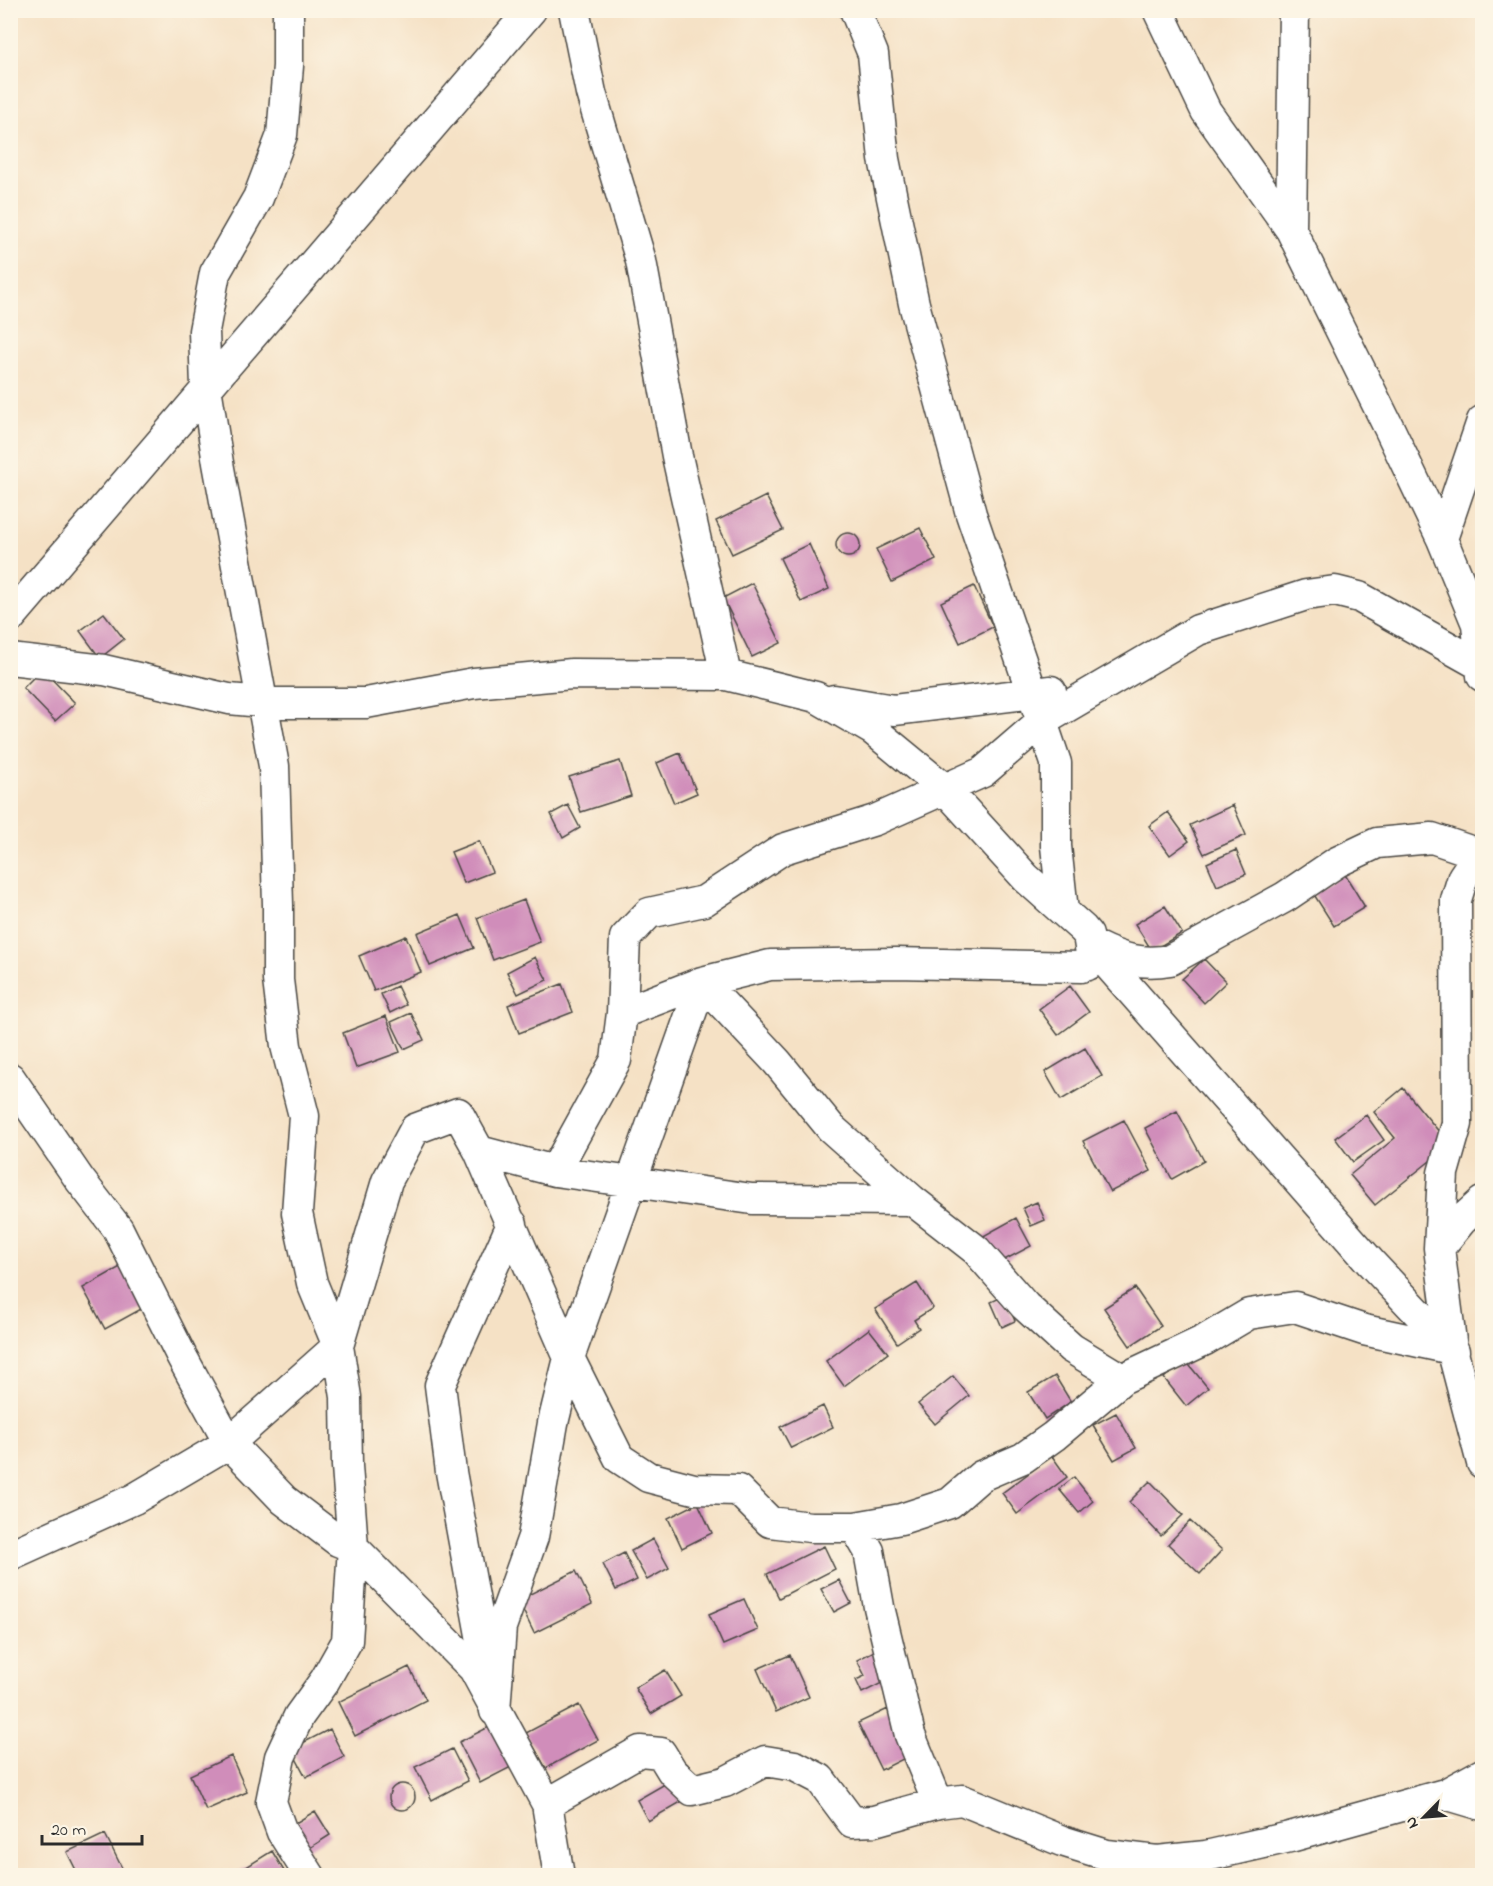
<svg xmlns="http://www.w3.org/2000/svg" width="1493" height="1886" font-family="'Indie Flower',sans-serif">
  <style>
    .building { fill: #d08dba }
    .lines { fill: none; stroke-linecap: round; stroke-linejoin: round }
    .street-casing { stroke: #494642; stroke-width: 33 }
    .street { stroke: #fff; stroke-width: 30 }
  </style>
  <rect width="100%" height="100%" fill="#fcf5e5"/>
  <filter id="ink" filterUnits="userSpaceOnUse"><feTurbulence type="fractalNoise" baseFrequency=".0167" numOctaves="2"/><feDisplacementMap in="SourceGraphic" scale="12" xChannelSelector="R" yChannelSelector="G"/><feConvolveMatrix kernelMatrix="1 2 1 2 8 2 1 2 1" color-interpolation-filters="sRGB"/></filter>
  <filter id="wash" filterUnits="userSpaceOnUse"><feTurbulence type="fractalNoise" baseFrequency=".008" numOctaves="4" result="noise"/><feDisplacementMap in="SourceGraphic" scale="24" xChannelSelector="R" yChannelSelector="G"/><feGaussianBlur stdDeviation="1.35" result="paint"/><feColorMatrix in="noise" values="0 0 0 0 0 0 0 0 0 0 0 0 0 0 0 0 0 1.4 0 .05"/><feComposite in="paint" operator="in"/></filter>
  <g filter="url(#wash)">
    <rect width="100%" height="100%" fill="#f5e1c5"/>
    <g id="blocks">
      <!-- building -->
      <path class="building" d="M 766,496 L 783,530 L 732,554 L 716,521 Z
        M 920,528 L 936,560 L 892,582 L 876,549 Z
        M836 545a12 12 0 1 1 24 0a12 12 0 1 1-24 0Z
        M 809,544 L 829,589 L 801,602 L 780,558 Z
        M 752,583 L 781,643 L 752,657 L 723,598 Z
        M 974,586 L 993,627 L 960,643 L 941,602 Z
        M 104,613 L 124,639 L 100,658 L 80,631 Z
        M 42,669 L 75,703 L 55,721 L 23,688 Z
        M 680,753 L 697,793 L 674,803 L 657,763 Z
        M 620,761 L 631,796 L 581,812 L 569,777 Z
        M 568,805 L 580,828 L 563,838 L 551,814 Z
        M 1233,805 L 1246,835 L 1204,854 L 1190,825 Z
        M 1168,812 L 1189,841 L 1170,855 L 1149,826 Z
        M 479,841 L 492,872 L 464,883 L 451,852 Z
        M 1236,850 L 1246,874 L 1217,886 L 1207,863 Z
        M 1344,873 L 1365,907 L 1334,926 L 1313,893 Z
        M 524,900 L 540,942 L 493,960 L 477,918 Z
        M 1165,906 L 1182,933 L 1152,951 L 1135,924 Z
        M 460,915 L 474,948 L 430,966 L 417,933 Z
        M 406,936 L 421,972 L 374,991 L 359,956 Z
        M 535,957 L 547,980 L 518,994 L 507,972 Z
        M 1204,959 L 1226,982 L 1204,1003 L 1182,979 Z
        M 562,984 L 573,1012 L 519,1033 L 508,1005 Z
        M 397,986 L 406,1005 L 390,1013 L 381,994 Z
        M 1070,986 L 1089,1012 L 1058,1035 L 1039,1009 Z
        M 411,1013 L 424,1040 L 404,1049 L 391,1022 Z
        M 386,1016 L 400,1052 L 356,1068 L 343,1033 Z
        M 1085,1048 L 1102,1076 L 1061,1100 L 1045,1072 Z
        M 1403,1088 L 1450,1145 L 1375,1205 L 1350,1175 L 1395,1138 L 1374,1112 Z
        M 1177,1111 L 1204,1161 L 1172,1179 L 1145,1128 Z
        M 1366,1115 L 1384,1140 L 1353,1162 L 1335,1138 Z
        M 1124,1120 L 1151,1171 L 1110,1192 L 1083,1141 Z
        M 1037,1202 L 1045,1220 L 1031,1226 L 1023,1208 Z
        M 1016,1218 L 1031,1246 L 993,1266 L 978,1239 Z
        M 122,1266 L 145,1307 L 105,1329 L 83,1288 Z
        M 917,1283 L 933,1308 L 914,1320 L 919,1328 L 897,1343 L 875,1309 Z
        M 1135,1288 L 1161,1326 L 1130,1346 L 1104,1308 Z
        M 1004,1296 L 1015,1321 L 1002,1327 L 991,1302 Z
        M 869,1329 L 888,1353 L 844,1386 L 826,1361 Z
        M 1185,1360 L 1208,1388 L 1186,1406 L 1164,1378 Z
        M 953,1376 L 969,1396 L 935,1424 L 918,1404 Z
        M 1055,1376 L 1071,1402 L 1045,1419 L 1028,1392 Z
        M 823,1406 L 833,1427 L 791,1448 L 780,1427 Z
        M 1116,1413 L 1136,1448 L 1114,1460 L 1093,1425 Z
        M 1052,1456 L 1067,1477 L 1017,1514 L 1002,1493 Z
        M 1074,1477 L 1093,1501 L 1079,1513 L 1059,1489 Z
        M 1150,1481 L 1183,1515 L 1161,1536 L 1129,1502 Z
        M 698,1503 L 712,1533 L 682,1548 L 668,1518 Z
        M 1190,1521 L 1222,1550 L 1200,1574 L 1168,1544 Z
        M 653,1539 L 669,1568 L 647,1580 L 631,1551 Z
        M 824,1546 L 835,1569 L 779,1598 L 767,1574 Z
        M 624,1553 L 637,1580 L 616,1590 L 603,1564 Z
        M 576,1571 L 592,1604 L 534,1633 L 518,1600 Z
        M 839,1580 L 851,1603 L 834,1612 L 821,1589 Z
        M 744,1599 L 758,1630 L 723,1645 L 709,1614 Z
        M 876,1650 L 890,1679 L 862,1693 L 856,1680 L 865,1676 L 857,1660 Z
        M 790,1655 L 809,1697 L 776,1712 L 757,1669 Z
        M 409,1667 L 426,1700 L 355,1736 L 338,1702 Z
        M 665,1670 L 681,1696 L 651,1714 L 635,1688 Z
        M 579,1705 L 598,1740 L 546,1768 L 526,1733 Z
        M 888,1709 L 911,1755 L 881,1770 L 858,1723 Z
        M 493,1725 L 513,1766 L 480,1783 L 459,1742 Z
        M 330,1729 L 344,1757 L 306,1777 L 291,1749 Z
        M 452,1749 L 468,1781 L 432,1800 L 415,1767 Z
        M 231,1756 L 247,1792 L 206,1810 L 190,1775 Z
        M 670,1781 L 681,1802 L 648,1821 L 637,1800 Z
        M389 1797a13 13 0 1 1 26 0a13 13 0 1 1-26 0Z
        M 315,1811 L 330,1835 L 305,1851 L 289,1827 Z
        M 105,1834 L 126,1876 L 79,1876 L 67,1852 Z
        M 272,1851 L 287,1876 L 232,1876 Z"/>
    </g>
  </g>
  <g filter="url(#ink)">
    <use href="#blocks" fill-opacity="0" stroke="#494642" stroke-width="1.5"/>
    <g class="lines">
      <!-- street casing -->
      <g class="street-casing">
        <path id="street" d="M 288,10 L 288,66 L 282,135 L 258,198 L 215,273 L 204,331 L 206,387 L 218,463 L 274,766 L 278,905 L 278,980 L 286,1046 L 304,1116 L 297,1213 L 312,1283 L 338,1346 L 346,1397 L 347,1466 L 353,1547 L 347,1641 L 325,1680 L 299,1716 L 280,1757 L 271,1802 L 282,1832 L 310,1876
          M 574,10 L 591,93 L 641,261 L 677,456 L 726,675
          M 855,10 L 873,54 L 884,159 L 914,304 L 971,514 L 1056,763 L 1056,846 L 1063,911
          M 1158,10 L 1206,111 L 1291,230 L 1389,428 L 1442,539 L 1477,624 L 1482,676
          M 1291,230 L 1294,10
          M 1442,539 L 1482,421
          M 10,618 L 531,10
          M 10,659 L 104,670 L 229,699 L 272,703 L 366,703 L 474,683 L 572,674 L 726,675 L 816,697 L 873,730 L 946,790 L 1026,878 L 1083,929 L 1088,935 L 1092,960 L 1088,965 L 1081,967 L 896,963 L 770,965 L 702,982 L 622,1013 L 616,1060 L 555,1171 L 479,1151 L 458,1113 L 415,1129 L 387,1181 L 338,1346 L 229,1443 L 134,1499 L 10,1555
          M 834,700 L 894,710 L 1051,691
          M 1482,849 L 1463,877 L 1456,900 L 1457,1124 L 1443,1173 L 1439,1248 L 1452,1349 L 1482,1463
          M 1090,944 L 1371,1263 L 1454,1351
          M 1095,946 C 1121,959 1141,965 1170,960 L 1285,897 L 1337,862 L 1377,843 L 1432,838 L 1479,854
          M 622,1013 L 625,938 L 649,913 L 704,901 L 783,849 L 875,820 L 983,772 L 1041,722 L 1198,630 L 1306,595 L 1335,591 L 1359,597 L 1482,666
          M 10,1078 L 80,1180 L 118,1229 L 182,1357 L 229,1443 L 284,1500 L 338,1541 L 353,1547 L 474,1669 L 547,1804 L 559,1876
          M 479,1151 L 569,1358 L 619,1458 L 648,1477 L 694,1489 L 738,1490 L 770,1522 L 810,1527 L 855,1527 L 869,1551 L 879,1607 L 910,1735 L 938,1803
          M 555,1171 L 752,1199 L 912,1200
          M 512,1224 L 440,1385 L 451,1472 L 495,1711 L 501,1627 L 533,1537 L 553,1423 L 569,1358 L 702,982 L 777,1062 L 831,1128 L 912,1200 L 976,1250 L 1025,1306 L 1071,1348 L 1122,1379 L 1205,1340 L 1249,1314 L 1295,1307 L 1364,1330 L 1452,1349
          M 1439,1248 L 1462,1220 L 1482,1202
          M 855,1527 L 901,1519 L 950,1503 L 981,1476 L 1023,1458 L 1054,1436 L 1122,1379
          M 1445,1794 L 1482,1774
          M 547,1804 L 640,1751 L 661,1753 L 672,1771 L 692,1790 L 725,1782 L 765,1761 L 795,1766 L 820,1779 L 852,1822 L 874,1821 L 938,1803 L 962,1800 L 1062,1841 L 1107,1855 L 1157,1861 L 1206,1856 L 1290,1837 L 1445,1794 L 1482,1805"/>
      </g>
      <!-- street -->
      <use href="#street" class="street"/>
    </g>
  </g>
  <!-- margin -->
  <rect width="1493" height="1886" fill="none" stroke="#fcf5e5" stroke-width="36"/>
  <!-- north arrow -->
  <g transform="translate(1424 1817) rotate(245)" stroke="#fcf5e5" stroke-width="4.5" paint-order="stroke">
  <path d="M0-4.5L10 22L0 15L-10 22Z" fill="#2b2b2b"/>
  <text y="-9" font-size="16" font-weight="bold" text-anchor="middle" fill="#2b2b2b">N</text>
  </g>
  <!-- scale -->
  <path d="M42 1835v9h100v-9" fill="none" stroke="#2b2b2b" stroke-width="3"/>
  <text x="51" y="1835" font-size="18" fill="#2b2b2b" stroke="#fcf5e5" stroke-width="4.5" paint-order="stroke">20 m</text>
</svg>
